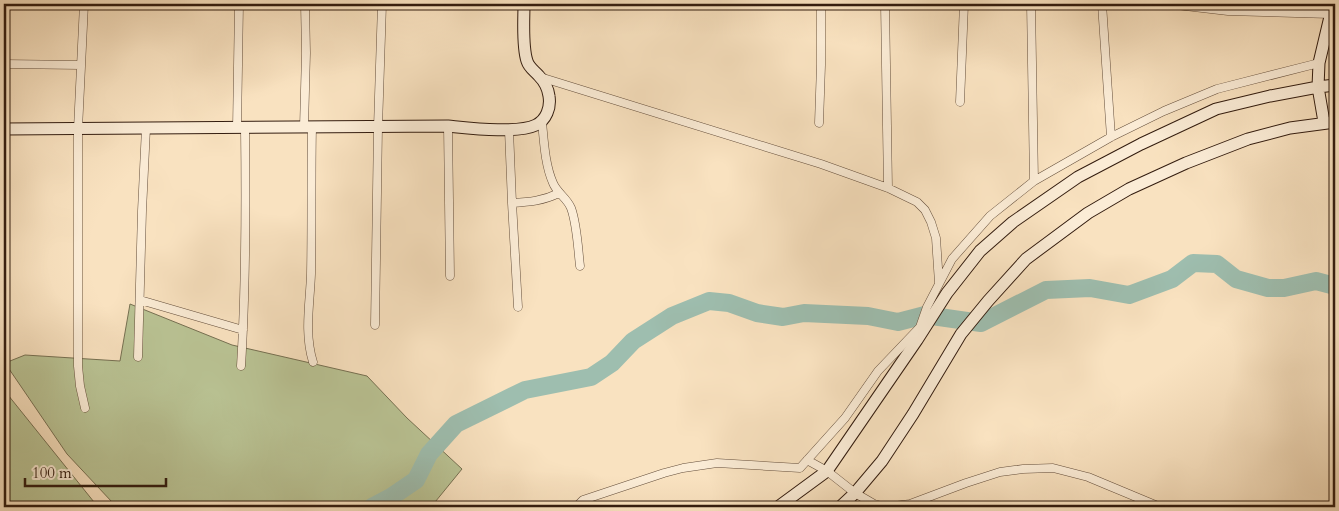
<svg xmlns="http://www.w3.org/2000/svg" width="1339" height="511" font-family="Cardo,serif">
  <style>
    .green { fill: #bac495; stroke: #767052 }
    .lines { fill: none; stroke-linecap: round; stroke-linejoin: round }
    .river { stroke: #9ebeaf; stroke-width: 18 }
    .street-casing { stroke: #644e3b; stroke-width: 9 }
    .secondary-casing { stroke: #331c0f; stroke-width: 13 }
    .street { stroke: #fbecd6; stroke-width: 8 }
    .secondary { stroke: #fbecd6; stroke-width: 11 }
  </style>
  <rect width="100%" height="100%" fill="#f9e2c0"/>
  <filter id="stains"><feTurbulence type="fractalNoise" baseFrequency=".004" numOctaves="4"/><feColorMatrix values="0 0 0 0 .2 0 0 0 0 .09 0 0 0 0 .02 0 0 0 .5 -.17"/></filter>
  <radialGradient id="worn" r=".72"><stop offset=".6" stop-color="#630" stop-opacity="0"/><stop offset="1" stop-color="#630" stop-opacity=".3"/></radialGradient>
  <!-- green -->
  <path class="green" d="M 130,304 L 232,345 L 367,376 L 407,418 L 462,469 L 431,507 L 110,507 L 112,502 L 67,454 L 5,363 L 25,355 L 120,361 Z
    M 4,390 L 98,507 L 4,507 Z"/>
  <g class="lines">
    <!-- river -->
    <path class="river" d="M 372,507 L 391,497 L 416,480 L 429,454 L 456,424 L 525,390 L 591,377 L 612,363 L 633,341 L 672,316 L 709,301 L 729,303 L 757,313 L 783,317 L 804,313 L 868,316 L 898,322 L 925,315 L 981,323 L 1046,290 L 1090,288 L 1129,295 L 1172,279 L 1193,263 L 1217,264 L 1236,279 L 1268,288 L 1284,288 L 1316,281 L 1335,286"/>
    <!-- street casing -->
    <g class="street-casing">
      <path id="street" d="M 84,4 L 78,129 L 78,366 L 80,386 L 85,408
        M 885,4 L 888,188
        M 1031,4 L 1034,181
        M 1102,4 L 1111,137
        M 1168,4 L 1228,11 L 1330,14
        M 4,64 L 81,65
        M 540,77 L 821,164 L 888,188 L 917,202 L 925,210 L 931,222 L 936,238 L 939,283
        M 960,102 L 964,4
        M 542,122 C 544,142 545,165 553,183 C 557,193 567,198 571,208 C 577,224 578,249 580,266
        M 819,123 L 821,65 L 821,4
        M 448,126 L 450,276
        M 304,127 L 306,53 L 305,4
        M 312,127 C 311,176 312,225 311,274 C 310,303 304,333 313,362
        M 237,128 L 239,4
        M 509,130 L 512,203 L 518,307
        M 512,203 C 529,202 543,201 559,193
        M 140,300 L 243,330
        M 375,325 L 378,127 L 382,4
        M 138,357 L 142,211 L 146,128
        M 241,366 C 246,287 246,207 245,128
        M 807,460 L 827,471 L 855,493 L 874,504 L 886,507 L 910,504 L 966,483 L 1000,472 L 1023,469 L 1053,468 L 1088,477 L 1160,507
        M 576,507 L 583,500 L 664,473 L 683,468 L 717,463 L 800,468 L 845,418 L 878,371 L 920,327 L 927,307 L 952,259 L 990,216 L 1034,181 L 1111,137 L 1164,111 L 1217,89 L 1319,63"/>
    </g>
    <!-- secondary casing -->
    <g class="secondary-casing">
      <path id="secondary" d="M 1324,122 L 1318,87 L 1319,63 L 1333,4
        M 4,129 L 448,126 C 469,128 517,134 536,125 C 546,120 551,108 549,96 C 548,89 544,81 539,76 C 535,71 529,68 527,61 C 522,46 524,20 524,4
        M 778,507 L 827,471 L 917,340 L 947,293 L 980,251 L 1013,222 L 1078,177 L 1141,144 L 1216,109 L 1270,96 L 1318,87 L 1335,85
        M 840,507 L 855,493 L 882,461 L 913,414 L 961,334 L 988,301 L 1026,259 L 1088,213 L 1129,189 L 1186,163 L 1248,139 L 1290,128 L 1335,122"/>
    </g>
    <!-- street -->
    <use href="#street" class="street"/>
    <!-- secondary -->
    <use href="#secondary" class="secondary"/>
  </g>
  <!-- margin -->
  <rect width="1339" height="511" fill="none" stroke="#f9e2c0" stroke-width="20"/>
  <rect x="5" y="5" width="1329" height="501" fill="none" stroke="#331c0f" stroke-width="2.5"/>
  <rect x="10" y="10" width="1319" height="491" fill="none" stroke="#331c0f"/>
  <!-- scale -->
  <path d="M25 478v8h141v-8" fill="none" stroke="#331c0f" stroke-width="2.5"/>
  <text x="32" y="478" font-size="15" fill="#331c0f" stroke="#fbecd6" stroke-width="4" paint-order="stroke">100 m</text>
  <rect width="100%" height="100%" filter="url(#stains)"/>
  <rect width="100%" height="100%" fill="url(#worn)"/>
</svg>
